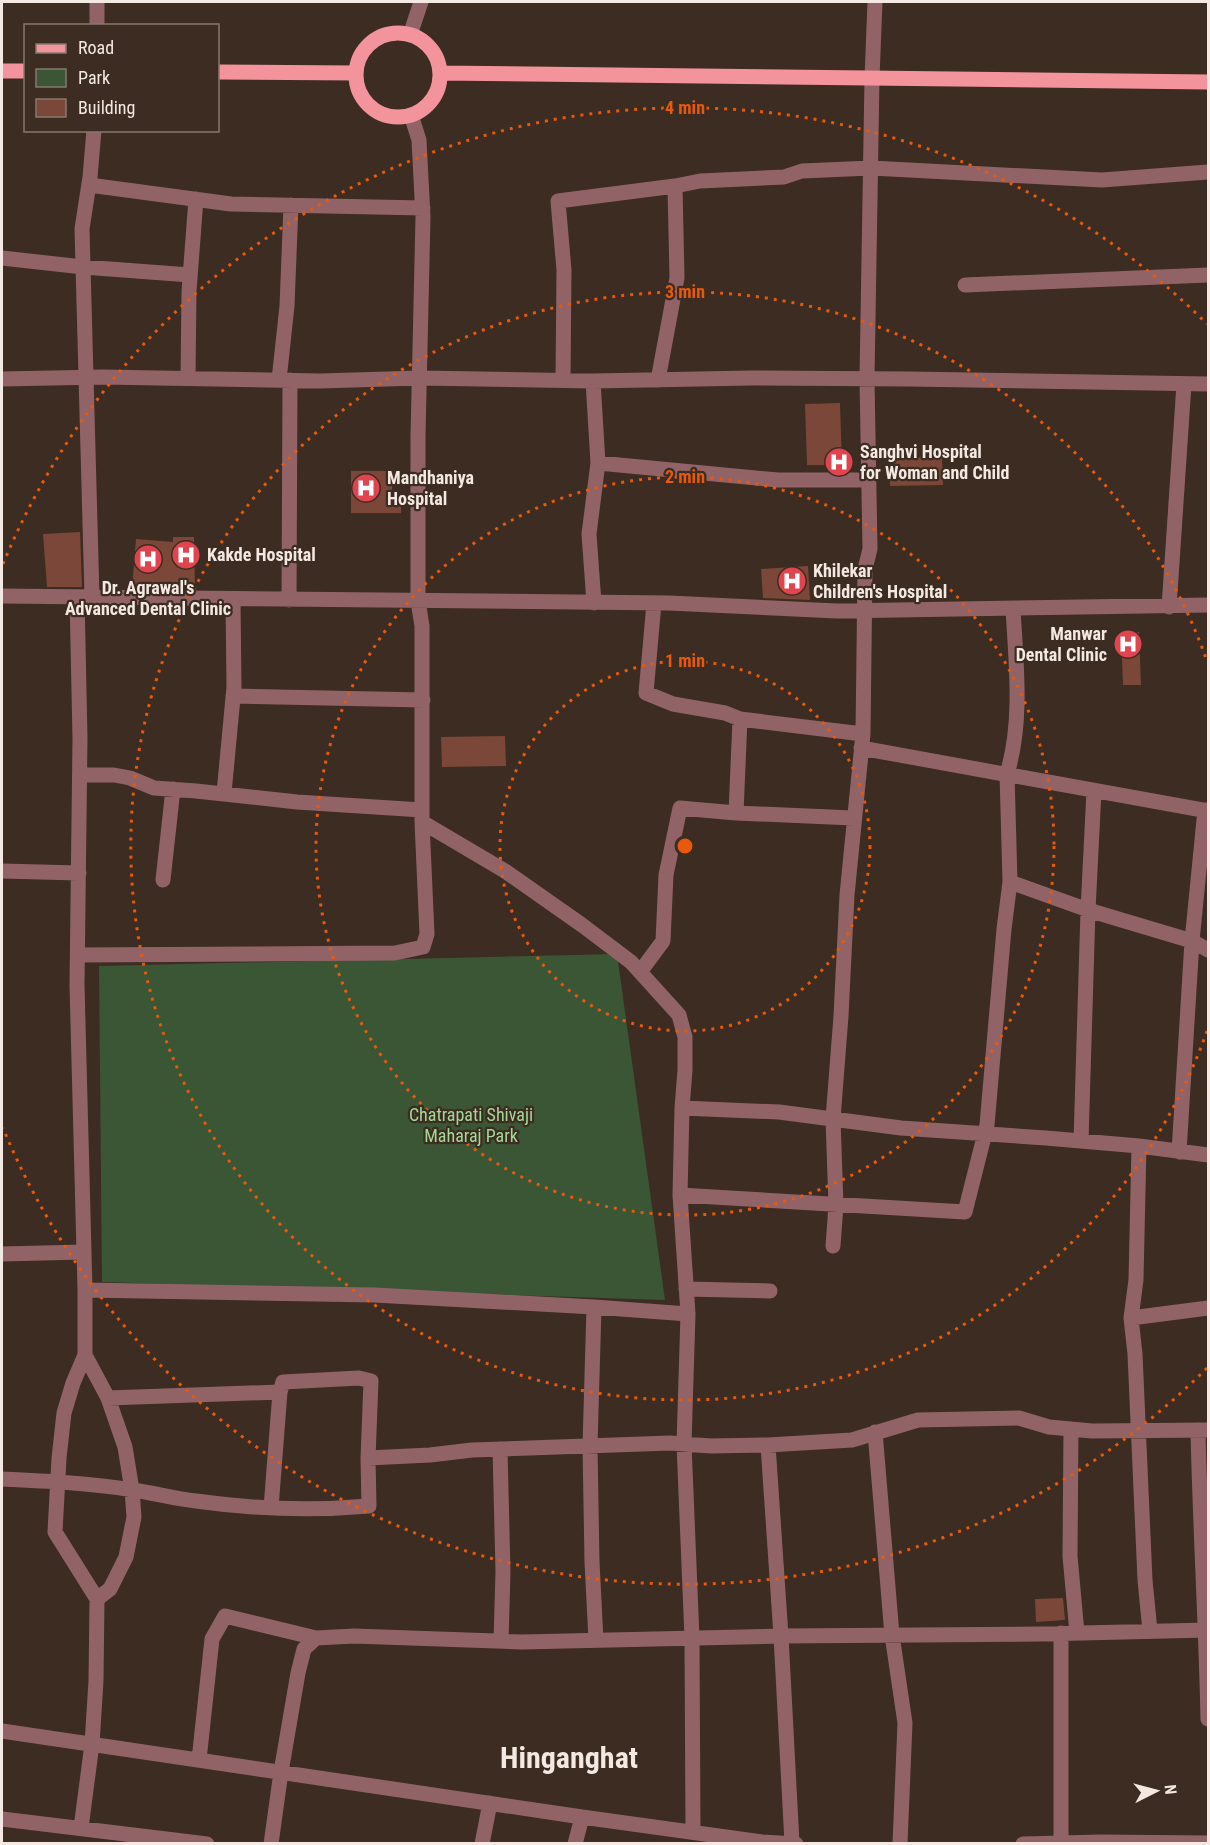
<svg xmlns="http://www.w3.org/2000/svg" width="1210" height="1845" font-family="'Roboto Condensed',sans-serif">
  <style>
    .green { fill: #3a5635 }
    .building { fill: #7b4738 }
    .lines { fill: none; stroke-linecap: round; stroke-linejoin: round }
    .minor { stroke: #926366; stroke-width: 15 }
    .major { stroke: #f3939b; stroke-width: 15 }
    .ring { fill: none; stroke: #e8590c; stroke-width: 3; stroke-dasharray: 3 6 }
    .labels { text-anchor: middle; stroke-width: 4.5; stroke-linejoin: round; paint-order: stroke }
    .poi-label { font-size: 18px; font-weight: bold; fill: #f4e9e2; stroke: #3c2c21; text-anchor: start }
    .park-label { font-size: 18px; fill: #a2d998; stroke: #3c2c21 }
    .town-label { font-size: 30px; font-weight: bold; fill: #f4e9e2; stroke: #3c2c21 }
    .centre { fill: #e8590c; stroke: #3c2c21; stroke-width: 3 }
    .ring-label { font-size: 18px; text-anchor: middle; font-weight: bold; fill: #e8590c; stroke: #3c2c21; stroke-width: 4.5; stroke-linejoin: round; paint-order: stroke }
  </style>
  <rect width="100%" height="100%" fill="#3c2c21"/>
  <!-- green -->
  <path class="green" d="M 617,954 L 665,1300 L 102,1282 L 99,966 Z"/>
  <!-- building -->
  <path class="building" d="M 840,403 L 842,465 L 807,465 L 805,404 Z
    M 942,457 L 943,485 L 890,486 L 889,458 Z
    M 351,471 L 392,471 L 392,498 L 401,498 L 401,513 L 351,513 Z
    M 80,532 L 82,587 L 47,587 L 43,534 Z
    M 173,537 L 194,537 L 195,588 L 132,588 L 136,539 L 173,542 Z
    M 808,566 L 810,600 L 763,598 L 761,569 Z
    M 1139,632 L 1141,685 L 1123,685 L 1121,633 Z
    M 505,736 L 506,766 L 442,767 L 441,737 Z
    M 1063,1598 L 1065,1620 L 1036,1622 L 1035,1599 Z"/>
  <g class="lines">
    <!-- minor -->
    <path class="minor" d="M 97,2 L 97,26
      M 410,35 L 421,2
      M 411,115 L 419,140 L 423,217 L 418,436 L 418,601 L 422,626 L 422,822 L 505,871 L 582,925 L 631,962 L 679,1015 L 685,1037 L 685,1070 L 682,1108 L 779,1112 L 901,1128 L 1046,1138 L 1139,1146 L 1208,1155
      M 89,185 L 231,204 L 423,208
      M 675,186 L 700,181 L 784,177 L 802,171 L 871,168 L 1102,180 L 1208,172
      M 2,258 L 83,267 L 190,275
      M 965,285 L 1208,275
      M 188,378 L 189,291 L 196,199
      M 2,379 L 103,377 L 320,381 L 420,378 L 593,381 L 751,378 L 909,379 L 1208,384
      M 279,380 L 287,306 L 291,205
      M 563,380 L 564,270 L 558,201 L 675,186 L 677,278 L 658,380
      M 593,381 L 598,463 L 589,534 L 594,603
      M 598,463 L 778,480 L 869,480
      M 2,596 L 669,603 L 837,611 L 1208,605
      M 77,597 L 80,738 L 77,985 L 85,1290 L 85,1355 L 108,1398 L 125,1447 L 132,1490 L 134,1517 L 126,1557 L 110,1589 L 97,1599 L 55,1532 L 59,1458 L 64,1413 L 73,1383 L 85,1355
      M 92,597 L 82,229 L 90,177 L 94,130
      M 289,600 L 290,380
      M 654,603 L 646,693 L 673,704 L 725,713 L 740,719 L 863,734
      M 1169,607 L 1184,384
      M 1013,609 C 1016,663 1023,721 1007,774 L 1010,882 L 1088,910 L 1094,791
      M 233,696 L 423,700
      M 861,748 L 1208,811
      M 80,775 L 114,775 L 130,778 L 154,788 L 196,791 L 297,802 L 422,810
      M 224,793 L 234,687 L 233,599
      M 736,813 L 740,719
      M 2,871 L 79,873
      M 163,880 L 173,789
      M 78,955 L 395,953 L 423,947 L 427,934 L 422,822
      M 640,972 L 663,941 L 666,875 L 680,808 L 736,813 L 853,818
      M 682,1108 L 680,1195 L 688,1314 L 684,1444 L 692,1638 L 693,1832
      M 1081,1141 L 1088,910 L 1192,941 L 1208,950
      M 1179,1152 L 1192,941 L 1205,810
      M 680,1195 L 965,1212 L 987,1125 L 1004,929 L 1010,882
      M 833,1246 L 836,1205 L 833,1119 L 841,1016 L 847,895 L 863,734 L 865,569 L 870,549 L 867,379 L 872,78 L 875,2
      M 2,1254 L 84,1252
      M 686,1289 L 770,1291
      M 85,1290 L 375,1295 L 594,1307 L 688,1314
      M 594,1307 L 590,1446 L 592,1562 L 596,1640
      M 1131,1318 L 1136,1280 L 1139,1146
      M 108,1398 L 280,1392
      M 1071,1429 L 1070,1556 L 1077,1633
      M 1198,1430 C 1200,1526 1206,1622 1208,1719
      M 875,1432 L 892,1635 L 905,1723 L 900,1844
      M 768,1445 L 781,1636 L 792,1843
      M 500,1449 L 503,1572 L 501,1641
      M 2,1479 C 46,1481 89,1483 133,1490 C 154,1493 175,1499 196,1501 C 253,1509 312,1511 369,1506 L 368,1458 L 430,1455 L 472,1450 L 670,1443 L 711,1446 L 768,1445 L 852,1440 L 918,1420 L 1019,1418 L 1049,1427 L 1092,1431 L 1208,1430
      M 271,1508 L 280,1392 L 283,1382 L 359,1378 L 371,1381 L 368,1458
      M 1150,1631 L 1145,1580 L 1135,1354 L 1131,1318 L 1208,1308
      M 2,1731 L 582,1817 L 575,1844
      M 199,1760 L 212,1639 L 225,1616 L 316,1638
      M 582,1817 L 762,1842 L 796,1844
      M 2,1819 L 207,1844
      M 81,1828 L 92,1744 L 96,1681 L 97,1599
      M 1061,1843 L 1061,1633
      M 271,1844 L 281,1772 L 298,1673 L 304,1649 L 316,1638 L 354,1636 L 522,1642 L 781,1636 L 1040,1634 L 1208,1630
      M 482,1844 L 490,1803
      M 1023,1844 L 1100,1842 L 1208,1843"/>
    <!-- major -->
    <path class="major" d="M356 75a42 42 0 1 1 84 0a42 42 0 1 1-84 0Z
      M 2,71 L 26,71
      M 218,72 L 356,73
      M 440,73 L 1208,82"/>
  </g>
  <!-- distance rings -->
  <g class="ring">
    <circle cx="685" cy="846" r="185"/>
    <circle cx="685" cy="846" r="369"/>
    <path d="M1207 1031A554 554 0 1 1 1207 661"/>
    <path d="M1207 1368A738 738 0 0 1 3 1128M3 564A738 738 0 0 1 1207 324"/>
  </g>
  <!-- icons -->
  <defs>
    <g id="hospital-disc" transform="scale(1.5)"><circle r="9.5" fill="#e0444e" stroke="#3c2c21"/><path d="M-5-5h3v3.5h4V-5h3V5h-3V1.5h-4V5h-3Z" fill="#fff"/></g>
  </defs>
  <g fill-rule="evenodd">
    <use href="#hospital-disc" x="839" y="462"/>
    <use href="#hospital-disc" x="366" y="488"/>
    <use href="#hospital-disc" x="186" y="555"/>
    <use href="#hospital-disc" x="148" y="559"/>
    <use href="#hospital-disc" x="792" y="581"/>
    <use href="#hospital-disc" x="1128" y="644"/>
  </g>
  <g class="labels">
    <!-- poi labels -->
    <g class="poi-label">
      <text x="860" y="458">Sanghvi Hospital<tspan x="860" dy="21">for Woman and Child</tspan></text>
      <text x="387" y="484">Mandhaniya<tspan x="387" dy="21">Hospital</tspan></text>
      <text x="207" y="561">Kakde Hospital</text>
      <text x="813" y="577">Khilekar<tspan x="813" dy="21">Children's Hospital</tspan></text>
      <text x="148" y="594" text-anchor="middle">Dr. Agrawal's<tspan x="148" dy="21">Advanced Dental Clinic</tspan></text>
      <text x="1107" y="640" text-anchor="end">Manwar<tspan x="1107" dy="21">Dental Clinic</tspan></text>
    </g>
    <!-- park labels -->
    <g class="park-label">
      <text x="471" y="1121">Chatrapati Shivaji<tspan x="471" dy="21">Maharaj Park</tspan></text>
    </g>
    <!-- town labels -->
    <g class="town-label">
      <text x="569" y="1768">Hinganghat</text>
    </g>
  </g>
  <circle cx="685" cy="846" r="9" class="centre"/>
  <g class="ring-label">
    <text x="685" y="114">4 min</text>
    <text x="685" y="298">3 min</text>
    <text x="685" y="483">2 min</text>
    <text x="685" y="667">1 min</text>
  </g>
  <!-- border -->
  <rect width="1210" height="1845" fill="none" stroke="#f4e9e2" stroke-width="6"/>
  <!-- legend -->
  <rect x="24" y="24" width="195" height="108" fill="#3c2c21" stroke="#86786e" stroke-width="1.5"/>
  <rect x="36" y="44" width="30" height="9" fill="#f3939b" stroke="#86786e" stroke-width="1.5"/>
  <text x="78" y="54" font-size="18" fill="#f4e9e2">Road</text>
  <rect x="36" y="69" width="30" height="18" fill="#3a5635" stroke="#86786e" stroke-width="1.5"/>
  <text x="78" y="84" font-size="18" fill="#f4e9e2">Park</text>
  <rect x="36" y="99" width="30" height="18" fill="#7b4738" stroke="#86786e" stroke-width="1.5"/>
  <text x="78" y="114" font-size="18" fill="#f4e9e2">Building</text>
  <!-- north arrow -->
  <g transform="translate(1156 1791) rotate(84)" stroke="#3c2c21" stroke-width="4.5" paint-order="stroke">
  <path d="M0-4.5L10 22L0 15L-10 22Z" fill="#f4e9e2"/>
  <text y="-9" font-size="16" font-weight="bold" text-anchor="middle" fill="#f4e9e2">N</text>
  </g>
</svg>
